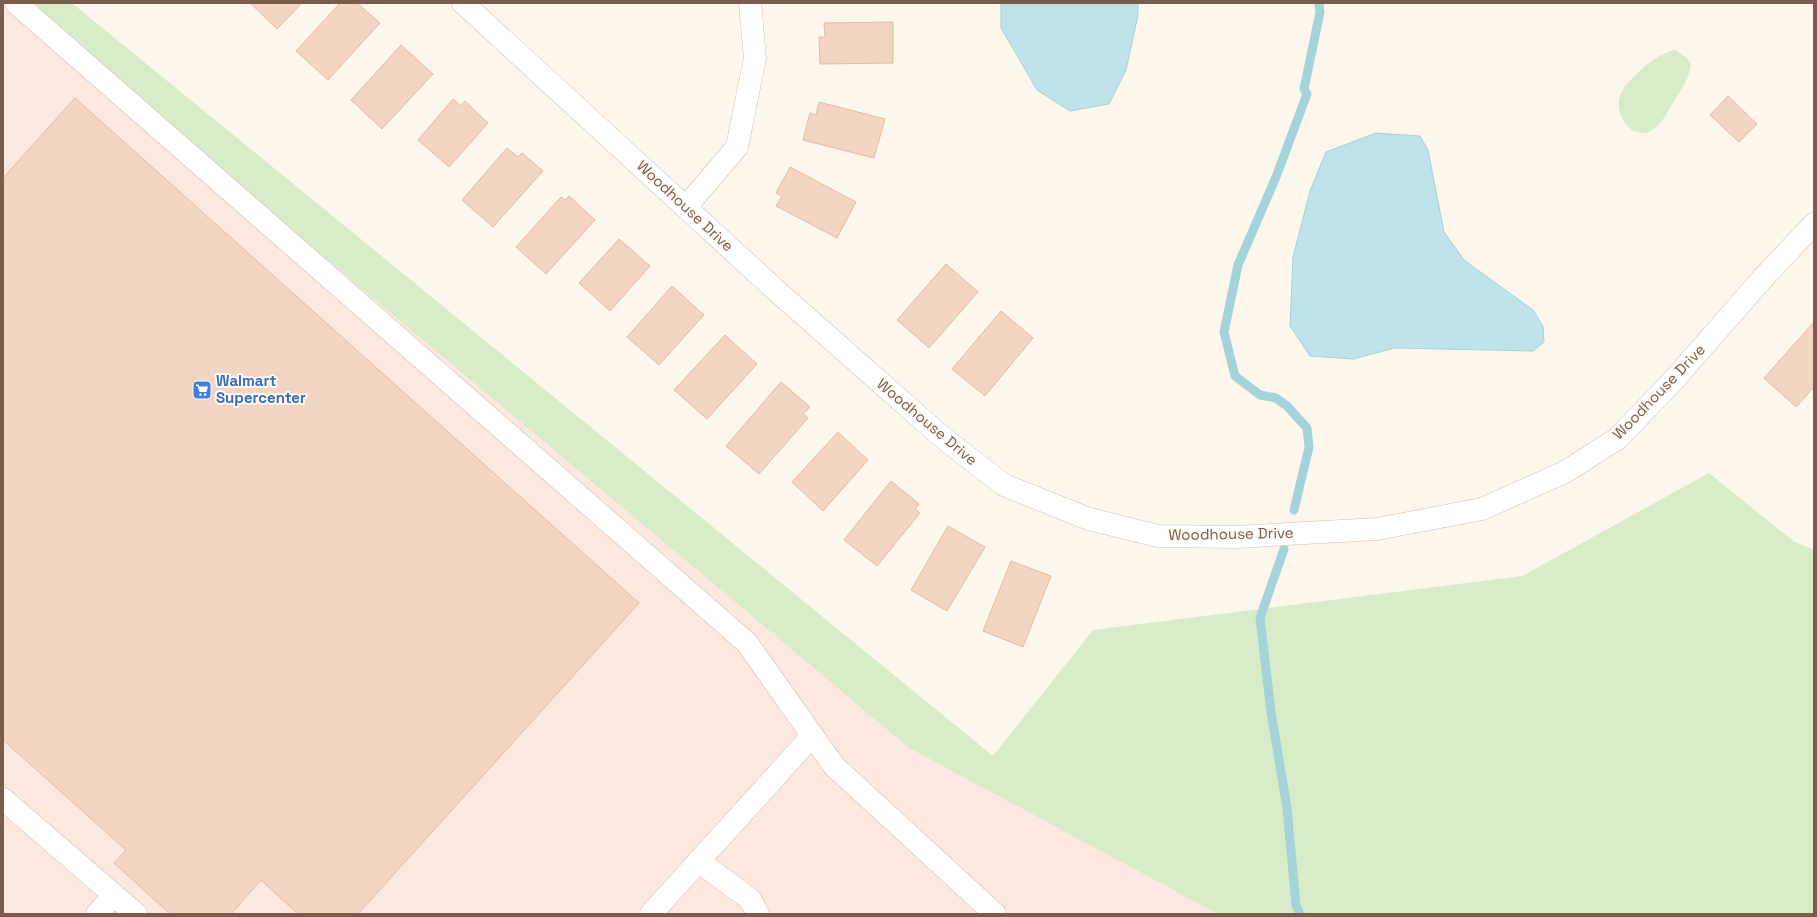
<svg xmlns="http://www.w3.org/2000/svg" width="1817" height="917" font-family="'Space Grotesk',sans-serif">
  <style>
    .commercial { fill: #fde8e0 }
    .green { fill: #d8ecc9 }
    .water { fill: #bfe3e8; stroke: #a5d3da }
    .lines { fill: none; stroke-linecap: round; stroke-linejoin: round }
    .stream { stroke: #a5d3da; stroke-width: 9 }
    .building { fill: #f3d5c3; stroke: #e6bba3 }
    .minor-casing { stroke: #d1beb0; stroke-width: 23 }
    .minor { stroke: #fff; stroke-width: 22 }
    .labels { text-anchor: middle; stroke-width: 4; stroke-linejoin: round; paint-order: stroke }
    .street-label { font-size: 15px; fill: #7a5c4d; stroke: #fffaf3 }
    .shop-label { font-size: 15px; font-weight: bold; fill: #366cbe; stroke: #fffaf3; text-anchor: start }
  </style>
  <rect width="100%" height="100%" fill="#fdf6ec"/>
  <!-- commercial -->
  <path class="commercial" d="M 3,3 L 21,3 L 909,748 L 1218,914 L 3,914 Z"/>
  <!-- green -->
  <path class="green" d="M 21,3 L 72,3 L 993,756 L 1093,630 L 1522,576 L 1709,473 L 1793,541 L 1814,550 L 1814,914 L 1218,914 L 909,748 Z
    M 1675,50 L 1687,58 L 1691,64 C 1689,80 1679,93 1671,106 C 1667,113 1662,123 1655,128 C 1635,145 1613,116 1620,96 C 1623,86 1633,78 1641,70 C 1650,61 1662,53 1675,50 Z"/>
  <!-- water -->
  <path class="water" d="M 1001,3 L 1138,3 L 1138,15 L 1126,70 L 1109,104 L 1070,111 L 1037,90 L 1001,28 Z
    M 1376,133 L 1420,136 L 1428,150 L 1444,232 L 1464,260 L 1533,310 L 1543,326 L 1544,342 L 1533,351 L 1395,348 L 1353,359 L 1310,356 L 1290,326 L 1293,257 L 1310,191 L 1326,152 Z"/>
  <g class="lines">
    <!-- stream -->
    <path class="stream" d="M 1294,510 L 1309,447 L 1307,428 L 1287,406 L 1276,398 L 1260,395 L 1235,376 L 1224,332 L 1238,265 L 1276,177 L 1307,94 L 1304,89 L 1320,12 L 1319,3
      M 1284,549 L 1260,618 L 1271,712 L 1287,808 L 1296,905 L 1300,914"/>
  </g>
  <!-- building -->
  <path class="building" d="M 250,3 L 302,3 L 277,29 Z
    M 340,3 L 357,3 L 380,23 L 328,80 L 296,51 Z
    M 893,22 L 893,63 L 820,64 L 819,37 L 825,37 L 824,23 Z
    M 401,45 L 433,74 L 382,129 L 351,100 Z
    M 1728,96 L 1757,124 L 1739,142 L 1710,115 Z
    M 75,98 L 639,603 L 358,914 L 298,914 L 261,880 L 231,914 L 170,914 L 114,863 L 126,850 L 3,740 L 3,178 Z
    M 453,99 L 461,106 L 465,101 L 488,123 L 449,167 L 418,140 Z
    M 819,102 L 885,119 L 874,158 L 803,140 L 810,113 L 816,115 Z
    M 507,148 L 518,157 L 522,153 L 543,171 L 493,227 L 462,200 Z
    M 790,167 L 856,202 L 837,238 L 776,206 L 782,196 L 776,193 Z
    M 569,196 L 595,220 L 546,274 L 516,247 L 561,197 L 565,200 Z
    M 619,239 L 650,266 L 610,311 L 579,283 Z
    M 946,264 L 978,292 L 929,348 L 897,320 Z
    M 672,286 L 704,315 L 659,365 L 627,337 Z
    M 1001,311 L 1033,338 L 985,396 L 952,369 Z
    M 1814,322 L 1814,387 L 1796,407 L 1764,378 Z
    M 725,335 L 757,364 L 707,419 L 674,390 Z
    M 781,382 L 810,407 L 803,414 L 808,418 L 759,474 L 726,446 Z
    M 838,432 L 868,460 L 823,511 L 792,482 Z
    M 891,481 L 919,504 L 915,509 L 920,513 L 877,566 L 844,540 Z
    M 948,526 L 985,547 L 947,611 L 911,590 Z
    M 1011,561 L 1051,576 L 1023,647 L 983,631 Z"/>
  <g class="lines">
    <!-- minor casing -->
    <g class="minor-casing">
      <path id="minor" d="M 16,3 L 747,643 L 834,766 L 995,914
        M 463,3 L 779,293 L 942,437 L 1004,485 L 1089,519 L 1158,536 L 1235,537 L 1377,529 L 1482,509 L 1565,472 L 1617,439 L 1672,382 L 1763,278 L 1814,224
        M 686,207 L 737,147 L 755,58 L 750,3
        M 3,799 L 136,914
        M 698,861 L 750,899 L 758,914
        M 97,914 L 114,895
        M 651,914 L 812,736"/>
    </g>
    <!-- minor -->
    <use href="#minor" class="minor"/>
  </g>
  <!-- icons -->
  <defs>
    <g id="supermarket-square" transform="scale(1)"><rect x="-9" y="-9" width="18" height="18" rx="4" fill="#3f7fe0" stroke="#fffaf3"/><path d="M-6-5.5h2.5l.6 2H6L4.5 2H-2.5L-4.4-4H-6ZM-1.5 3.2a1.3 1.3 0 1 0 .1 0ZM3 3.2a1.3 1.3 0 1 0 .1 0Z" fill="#fff"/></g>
  </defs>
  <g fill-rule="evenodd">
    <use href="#supermarket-square" x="202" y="390"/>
  </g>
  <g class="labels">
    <!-- street labels -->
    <g class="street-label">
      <text transform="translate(685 206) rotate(43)" y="5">Woodhouse Drive</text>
      <text transform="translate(1659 392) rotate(-46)" y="5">Woodhouse Drive</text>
      <text transform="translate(927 422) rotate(40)" y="5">Woodhouse Drive</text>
      <text transform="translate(1231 534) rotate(-1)" y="5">Woodhouse Drive</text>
    </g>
    <!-- shop labels -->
    <g class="shop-label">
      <text x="216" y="386">Walmart<tspan x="216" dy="17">Supercenter</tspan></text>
    </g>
  </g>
  <!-- border -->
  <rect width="1817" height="917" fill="none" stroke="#7a5c4d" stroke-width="8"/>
</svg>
